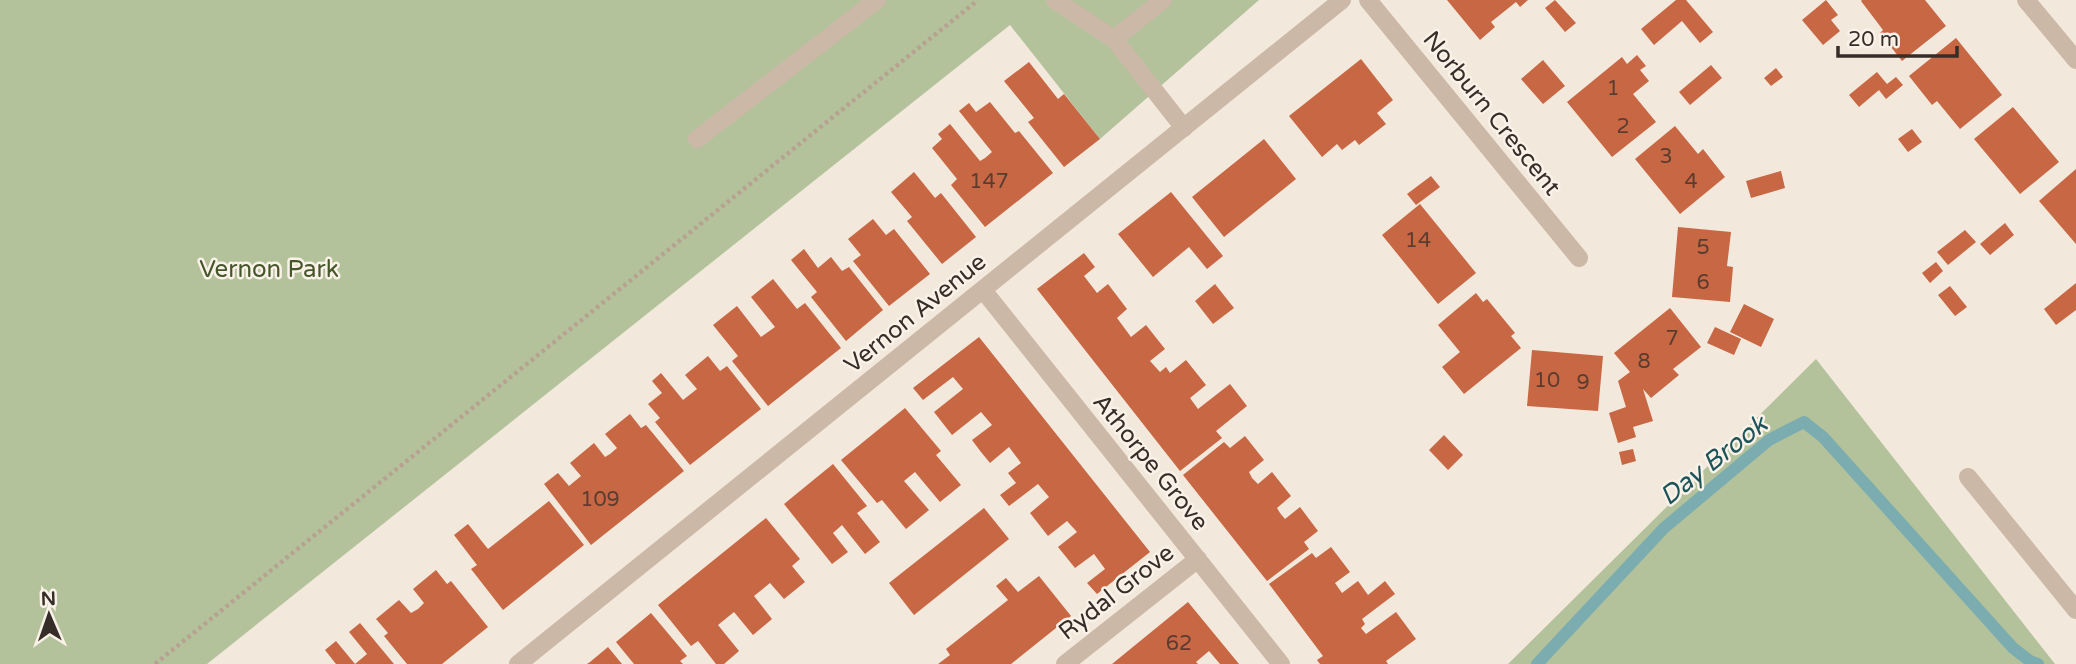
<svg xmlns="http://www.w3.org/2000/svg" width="2076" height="664" font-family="'Varela Round',sans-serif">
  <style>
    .green { fill: #b4c29b }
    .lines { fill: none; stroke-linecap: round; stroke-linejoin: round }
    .stream { stroke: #7aacb0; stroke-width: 12 }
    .building { fill: #c86744 }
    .path { stroke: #b7a291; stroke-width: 4.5; stroke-dasharray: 3.5 3.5; stroke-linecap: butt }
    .lane { stroke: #cbb8a7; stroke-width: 18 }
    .street { stroke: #cbb8a7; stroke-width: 18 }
    .labels { text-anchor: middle; stroke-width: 5; stroke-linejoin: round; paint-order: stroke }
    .number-label { font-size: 21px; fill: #5b3c2f }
    .street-label { font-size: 24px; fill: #372d28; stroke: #faf2e8 }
    .park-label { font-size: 24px; fill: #45562b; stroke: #faf2e8 }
    .water-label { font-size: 26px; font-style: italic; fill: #1c5459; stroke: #faf2e8 }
  </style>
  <rect width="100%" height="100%" fill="#f2e8db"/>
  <!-- green -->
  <path class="green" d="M 0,0 L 1259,0 L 1100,139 L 1010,25 L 207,664 L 0,664 Z
    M 1816,359 L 2055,664 L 1508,664 Z"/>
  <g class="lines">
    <!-- stream -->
    <path class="stream" d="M 1537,664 L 1664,528 L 1769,440 L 1804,422 L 1823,437 L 2013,648 L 2030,661 L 2038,664"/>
  </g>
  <!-- building -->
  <path class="building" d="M 1447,0 L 1528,0 L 1520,7 L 1516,2 L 1491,22 L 1495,27 L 1480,40 Z
    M 1555,0 L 1576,23 L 1565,32 L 1545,8 Z
    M 1676,0 L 1686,0 L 1713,32 L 1700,43 L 1682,21 L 1654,45 L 1641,29 Z
    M 1826,0 L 1838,15 L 1831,20 L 1840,31 L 1823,45 L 1802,20 Z
    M 1862,0 L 1925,0 L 1946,26 L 1902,61 L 1880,33 L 1883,30 L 1861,1 Z
    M 1956,38 L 2002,95 L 1960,129 L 1937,101 L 1932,105 L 1909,76 Z
    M 1637,55 L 1646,66 L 1640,70 L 1649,81 L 1633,94 L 1656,122 L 1612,157 L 1567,102 L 1622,57 L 1627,64 Z
    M 1361,59 L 1393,100 L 1377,113 L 1386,124 L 1359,145 L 1355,140 L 1342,150 L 1337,144 L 1322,157 L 1289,116 Z
    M 1543,60 L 1565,86 L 1543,104 L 1521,79 Z
    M 1029,62 L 1058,99 L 1064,94 L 1100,139 L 1064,167 L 1028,122 L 1034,118 L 1004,81 Z
    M 1711,65 L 1722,78 L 1690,105 L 1679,92 Z
    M 1776,68 L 1783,77 L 1771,86 L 1764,78 Z
    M 1877,72 L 1887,84 L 1896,77 L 1903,85 L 1886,99 L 1879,90 L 1859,107 L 1849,95 Z
    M 990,102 L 1015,133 L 1019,131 L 1053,173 L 985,227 L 951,185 L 957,179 L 932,148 L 942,139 L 938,134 L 950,124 L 980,161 L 985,158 L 992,152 L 959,111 L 969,103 L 976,112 Z
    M 2013,107 L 2059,162 L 2020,194 L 1974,139 Z
    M 1675,126 L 1698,154 L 1703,149 L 1725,177 L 1680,214 L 1635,159 Z
    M 1912,129 L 1922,142 L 1908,152 L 1898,139 Z
    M 1264,139 L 1296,179 L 1224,237 L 1192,197 Z
    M 2076,169 L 2076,244 L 2039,201 Z
    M 1781,171 L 1785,188 L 1751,198 L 1746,181 Z
    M 914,172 L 935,198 L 941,193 L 976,237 L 942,264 L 907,221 L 912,217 L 891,192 Z
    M 1431,176 L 1440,187 L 1416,205 L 1407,194 Z
    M 1171,192 L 1223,256 L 1207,269 L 1189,247 L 1153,277 L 1118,234 Z
    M 1420,204 L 1476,273 L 1438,304 L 1382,235 Z
    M 873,219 L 886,235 L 894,229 L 930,274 L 889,306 L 853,261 L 861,255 L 848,239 Z
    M 2005,223 L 2014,235 L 1990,255 L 1980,244 Z
    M 1678,227 L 1731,232 L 1727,266 L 1733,267 L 1730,302 L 1672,297 Z
    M 1965,230 L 1976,242 L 1948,265 L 1937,252 Z
    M 804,249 L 818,268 L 831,257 L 842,271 L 849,267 L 883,310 L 846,341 L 811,297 L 817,292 L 791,260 Z
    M 1084,253 L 1095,267 L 1084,276 L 1097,293 L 1108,284 L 1127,309 L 1117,318 L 1131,337 L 1146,325 L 1165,349 L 1150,361 L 1160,372 L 1166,367 L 1170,373 L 1186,360 L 1206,385 L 1190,398 L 1198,409 L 1230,384 L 1247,406 L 1216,431 L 1222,438 L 1180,471 L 1037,289 Z
    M 1936,262 L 1943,271 L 1930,283 L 1922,273 Z
    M 773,279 L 797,309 L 805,303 L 841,348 L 768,406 L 732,361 L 738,356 L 713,325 L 737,306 L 761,337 L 775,327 L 751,297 Z
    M 2076,283 L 2076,310 L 2056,325 L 2044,309 Z
    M 1215,284 L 1234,308 L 1213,324 L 1195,301 Z
    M 1950,286 L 1967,307 L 1955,316 L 1938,295 Z
    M 1476,293 L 1483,302 L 1487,299 L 1515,333 L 1511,336 L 1521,348 L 1464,394 L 1442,367 L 1460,352 L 1438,325 Z
    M 1744,304 L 1774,319 L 1761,347 L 1730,332 Z
    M 1670,308 L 1701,347 L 1673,369 L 1679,375 L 1651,398 L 1643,389 L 1653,421 L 1633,427 L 1636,437 L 1618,443 L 1609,413 L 1626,407 L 1618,381 L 1630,372 L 1614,353 Z
    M 1715,327 L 1741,339 L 1734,355 L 1707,343 Z
    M 979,337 L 1150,552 L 1097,594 L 1087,583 L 1105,569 L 1094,554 L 1075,568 L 1058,547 L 1077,532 L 1067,521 L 1048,536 L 1030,513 L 1049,497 L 1038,484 L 1009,506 L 1000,495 L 1016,483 L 1008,473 L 1021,463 L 1009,447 L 990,463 L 981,452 L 972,440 L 992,425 L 981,412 L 952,435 L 934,412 L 963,389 L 953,377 L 923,400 L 913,388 Z
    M 1532,350 L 1603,356 L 1598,411 L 1527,406 Z
    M 708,356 L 720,371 L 727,366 L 761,409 L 690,465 L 655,422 L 660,418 L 648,404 L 662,393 L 652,381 L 661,373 L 683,400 L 697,389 L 685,375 Z
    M 905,408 L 941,451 L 936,455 L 961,485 L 940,502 L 915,472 L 904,481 L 929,510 L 906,529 L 882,500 L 877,503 L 841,460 Z
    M 630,414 L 641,428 L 646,425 L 684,471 L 591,545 L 544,484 L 558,473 L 569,486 L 581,476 L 570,463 L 594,443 L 605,457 L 610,454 L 617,448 L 605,434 Z
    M 1444,435 L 1463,455 L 1448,470 L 1429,450 Z
    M 1245,436 L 1264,460 L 1249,472 L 1252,478 L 1258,484 L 1272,472 L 1291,496 L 1277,508 L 1280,513 L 1285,519 L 1300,507 L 1318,531 L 1304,542 L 1309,549 L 1267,581 L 1183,475 L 1224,442 L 1230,448 Z
    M 1633,449 L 1636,461 L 1622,465 L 1619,452 Z
    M 833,464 L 867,506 L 857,513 L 880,542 L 865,554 L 842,525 L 833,533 L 848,552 L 832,564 L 784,504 Z
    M 549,501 L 584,545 L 503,610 L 471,569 L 477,565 L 454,535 L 468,524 L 488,549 Z
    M 984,508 L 1009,539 L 914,615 L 889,583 Z
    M 766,518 L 800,559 L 792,566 L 805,582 L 784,599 L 770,583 L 754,596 L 772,619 L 753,635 L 734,612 L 718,625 L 739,651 L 724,664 L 716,664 L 698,641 L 691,646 L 658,605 Z
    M 1331,547 L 1350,572 L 1335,583 L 1342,593 L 1358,581 L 1368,595 L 1385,581 L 1395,594 L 1362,619 L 1365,624 L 1361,628 L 1366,634 L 1396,612 L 1416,639 L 1386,661 L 1388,664 L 1320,664 L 1317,660 L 1323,656 L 1269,584 L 1312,553 L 1316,558 Z
    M 436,570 L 447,584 L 451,581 L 488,627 L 442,664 L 407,664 L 384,636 L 388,633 L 376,619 L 399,600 L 411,613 L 418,609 L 424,603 L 413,589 Z
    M 1039,576 L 1071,616 L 1011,664 L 938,664 L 950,655 L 946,649 L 1008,600 L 996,586 L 1006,578 L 1018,592 Z
    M 1188,602 L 1239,664 L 1220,664 L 1209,651 L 1196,662 L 1198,664 L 1112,664 Z
    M 651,613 L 687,656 L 680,661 L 683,664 L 634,664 L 616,642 Z
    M 360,623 L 394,664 L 355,664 L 367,654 L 349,632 Z
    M 336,641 L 355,664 L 336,664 L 325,650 Z
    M 608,647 L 622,664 L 587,664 L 590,662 Z"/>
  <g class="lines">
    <!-- path -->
    <path class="path" d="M 155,664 L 978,0"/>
    <!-- lane -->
    <path class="lane" d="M 1055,0 L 1114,39 L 1184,128
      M 1114,39 L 1163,0
      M 697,139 L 877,0
      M 1968,477 L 2076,610"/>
    <!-- street -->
    <path class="street" d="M 1368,0 L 1579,258
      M 2026,0 L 2076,60
      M 983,290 L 1281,664
      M 518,664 L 1342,0
      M 1065,664 L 1198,559"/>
  </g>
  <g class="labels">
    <!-- number labels -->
    <g class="number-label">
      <text x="1613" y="95">1</text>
      <text x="1623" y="133">2</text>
      <text x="1666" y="163">3</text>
      <text x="989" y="188">147</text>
      <text x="1691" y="188">4</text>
      <text x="1418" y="247">14</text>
      <text x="1703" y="254">5</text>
      <text x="1703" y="289">6</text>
      <text x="1672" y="345">7</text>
      <text x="1644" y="368">8</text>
      <text x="1547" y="387">10</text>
      <text x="1583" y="389">9</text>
      <text x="600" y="506">109</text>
      <text x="1179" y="650">62</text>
    </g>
    <!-- street labels -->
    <g class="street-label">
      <text transform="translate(1492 113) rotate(51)" y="8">Norburn Crescent</text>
      <text transform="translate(915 313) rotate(-39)" y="8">Vernon Avenue</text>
      <text transform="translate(1151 462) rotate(51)" y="8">Athorpe Grove</text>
      <text transform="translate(1116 592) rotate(-38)" y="8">Rydal Grove</text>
    </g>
    <!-- park labels -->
    <g class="park-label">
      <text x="269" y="277">Vernon Park</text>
    </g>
    <!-- water labels -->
    <g class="water-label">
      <text transform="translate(1713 460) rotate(-38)" y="9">Day Brook</text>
    </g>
  </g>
  <!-- north arrow -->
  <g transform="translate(49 615) rotate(358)" stroke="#faf2e8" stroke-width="5" paint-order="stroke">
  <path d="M0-5L12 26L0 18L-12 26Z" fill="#372d28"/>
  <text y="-10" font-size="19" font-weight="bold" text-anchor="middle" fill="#372d28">N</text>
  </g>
  <!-- scale -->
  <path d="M1838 46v10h119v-10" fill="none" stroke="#372d28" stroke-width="3.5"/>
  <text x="1848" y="46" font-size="21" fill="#372d28" stroke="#faf2e8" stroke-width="5" paint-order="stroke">20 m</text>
</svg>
